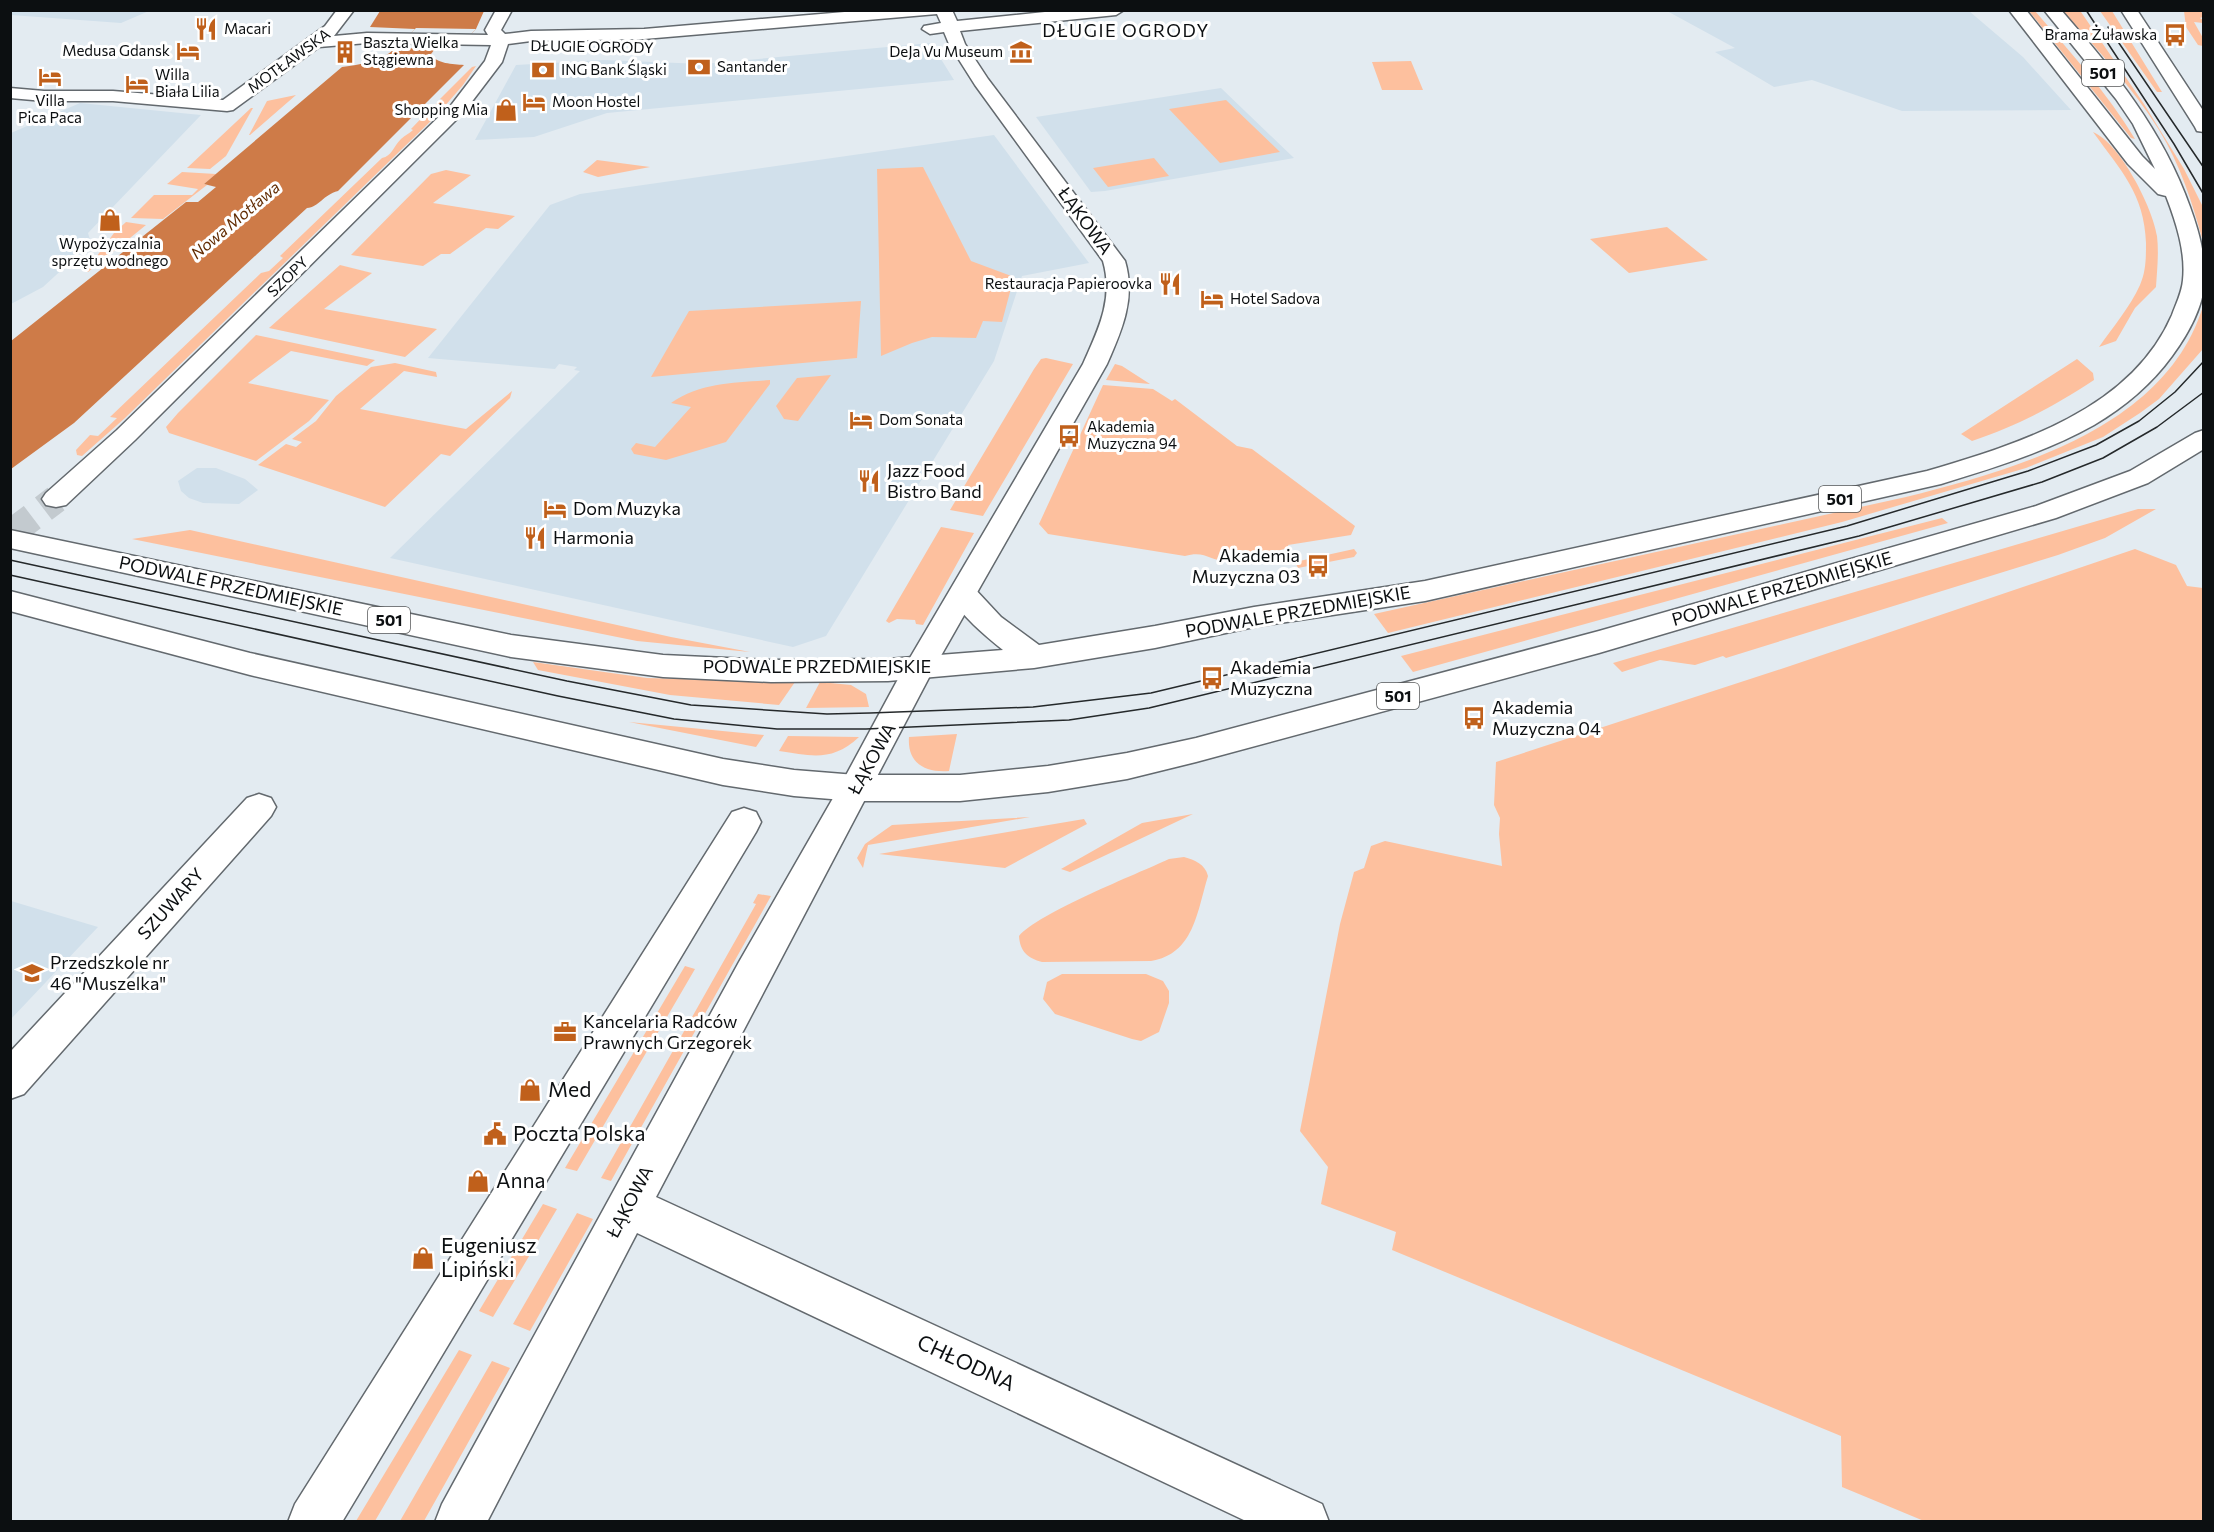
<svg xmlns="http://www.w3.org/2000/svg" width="2214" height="1532" font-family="Commissioner,sans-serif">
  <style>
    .built { fill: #d1e0eb }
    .green { fill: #fdc09e }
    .water { fill: #ce7b48 }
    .pier { fill: #e3ebf1 }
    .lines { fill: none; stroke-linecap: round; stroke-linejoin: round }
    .minor-tunnel { stroke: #c3cacf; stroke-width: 28; stroke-dasharray: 28 14; stroke-linecap: butt }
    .minor-casing { stroke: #63696e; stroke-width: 3 }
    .major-casing { stroke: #63696e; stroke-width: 3 }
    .minor { fill: #fff; fill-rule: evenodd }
    .major { fill: #fff; fill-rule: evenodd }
    .tram { stroke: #25292b; stroke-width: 1.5 }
    .labels { text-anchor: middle; stroke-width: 6; stroke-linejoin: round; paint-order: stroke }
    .far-poi-label { font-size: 15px; fill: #0c0f11; stroke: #fff; text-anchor: start }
    .far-street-label { font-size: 15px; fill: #0c0f11; stroke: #fff }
    .shield { fill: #fff; stroke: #555758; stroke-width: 1.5 }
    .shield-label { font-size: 16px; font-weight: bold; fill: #0c0f11 }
    .far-water-label { font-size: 16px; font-style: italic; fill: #622c03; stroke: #fff }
    .far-quarter-label { font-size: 18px; letter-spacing: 1.5px; fill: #0c0f11; stroke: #fff }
    .street-label { font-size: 18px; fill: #0c0f11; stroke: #fff }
    .poi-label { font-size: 18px; fill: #0c0f11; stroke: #fff; text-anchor: start }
    .near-poi-label { font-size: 21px; fill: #0c0f11; stroke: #fff; text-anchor: start }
    .near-street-label { font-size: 21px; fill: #0c0f11; stroke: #fff }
  </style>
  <rect width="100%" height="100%" fill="#e3ebf1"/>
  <!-- built -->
  <path class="built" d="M 10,11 L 11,10 L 149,11 L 121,23 L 11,15 Z
    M 1667,11 L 1969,11 L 2023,57 L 2071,110 L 1902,111 L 1812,80 L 1774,87 L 1715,52 L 1735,48 Z
    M 931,43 L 954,80 L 607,113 L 534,137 L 475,140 L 516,65 L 604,60 L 703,64 Z
    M 1221,88 L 1294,158 L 1105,191 L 1091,192 L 1036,117 Z
    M 80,103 L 201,115 L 88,233 L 91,243 L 43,287 L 11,304 L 11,133 Z
    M 994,135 L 1089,263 L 1022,276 L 994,361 L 826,636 L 793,647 L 390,558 L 580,371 L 574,370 L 577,367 L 559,364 L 555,369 L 428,358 L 550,205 L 580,194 Z
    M 197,468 L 216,468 L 245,479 L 258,490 L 239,504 L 203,503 L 189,498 L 181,491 L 178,481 Z
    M 11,901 L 98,927 L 11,1019 L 10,901 Z"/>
  <!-- green -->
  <path class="green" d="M 2029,11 L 2035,11 C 2070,52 2107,92 2135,139 L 2131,138 Z
    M 2063,11 L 2081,12 L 2144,104 L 2184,169 L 2203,207 L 2203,242 C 2193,204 2180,164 2159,130 C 2132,87 2097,49 2063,11 Z
    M 2100,11 L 2112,11 L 2162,92 L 2157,92 Z
    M 2184,11 L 2203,11 L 2203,17 L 2200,18 L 2203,20 L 2203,23 L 2194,22 L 2203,38 L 2203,46 L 2198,45 L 2186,27 Z
    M 1411,61 L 1423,90 L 1382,90 L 1372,62 Z
    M 476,66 L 463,85 L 437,115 L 125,418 L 82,456 L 77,455 L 76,450 L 90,435 L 98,436 L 117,418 L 110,417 L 261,273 L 269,271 L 283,258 L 280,256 L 382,158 C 392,156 393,147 401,139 C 405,135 409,134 413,130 L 411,129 L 434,105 L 443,100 L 440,99 L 472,67 Z
    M 296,95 L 250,135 L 249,135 L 267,101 Z
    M 1226,100 L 1280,152 L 1220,163 L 1169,109 Z
    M 251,108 L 253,108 L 226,156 L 210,169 L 187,168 Z
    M 2093,132 C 2120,143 2153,208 2157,236 C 2159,253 2157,271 2156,287 L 2135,308 L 2116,341 L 2099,347 C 2113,327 2130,307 2140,285 C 2146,271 2146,258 2146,243 C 2144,193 2121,171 2093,132 Z
    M 1154,158 L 1169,176 L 1108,187 L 1093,168 Z
    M 597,160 L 650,167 L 598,177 L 583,172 Z
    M 923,167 L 971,261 L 1014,277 L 1002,322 L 983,321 L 976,338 L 932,337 L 912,343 L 881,356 L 877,169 Z
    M 446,170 L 471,175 L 433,203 L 515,216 L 498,229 L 486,228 L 450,254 L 441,254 L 423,266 L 351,255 L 431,174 Z
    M 182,172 L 216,174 L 204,184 L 207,185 L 163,219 L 131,218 L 154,195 L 192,195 L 198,189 L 167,184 Z
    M 126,222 L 146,225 L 88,272 L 85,272 L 114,233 Z
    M 1667,227 L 1708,260 L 1629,273 L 1590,239 Z
    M 340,265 L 372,273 L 324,309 L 437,329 L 405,357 L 269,328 Z
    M 861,301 L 857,358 L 651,377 L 689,311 Z
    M 2203,306 L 2203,349 L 2159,399 L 2140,413 L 2103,437 L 2026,468 L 1842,522 L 1388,633 L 1374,614 L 1906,497 C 2016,469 2166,428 2203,306 Z
    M 256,335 L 375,360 L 367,366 L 291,351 L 248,383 L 329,400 L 309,421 L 256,461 L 169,433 L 166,427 L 178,413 Z
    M 1046,358 L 1073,364 L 983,516 L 950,510 L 1034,369 L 1041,359 Z
    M 2077,359 L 2093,373 L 2094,380 C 2053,407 2019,425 1972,441 L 1961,434 Z
    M 395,363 L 436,372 L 437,377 L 404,371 L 360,409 L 466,429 L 512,391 L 510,398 L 450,456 L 441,454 L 385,507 L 258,465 L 286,444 L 296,447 L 302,442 L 292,439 L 316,421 L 336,396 L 371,367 Z
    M 1115,364 L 1122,366 L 1150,384 L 1106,380 Z
    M 831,375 L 798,421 L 784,419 L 776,406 L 797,378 Z
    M 770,380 L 770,384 L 726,442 L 666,460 L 634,454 L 631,449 L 636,443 L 655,447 L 691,407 L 671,403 C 701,382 735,383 770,380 Z
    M 1103,385 L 1153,389 L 1172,401 L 1175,399 L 1237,446 L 1252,449 L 1355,526 L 1351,535 L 1288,545 L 1289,548 C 1270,552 1247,561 1227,561 C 1210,561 1205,550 1185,556 L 1048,534 L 1039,524 Z
    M 2138,509 L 2156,509 L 2105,538 L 2058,555 L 1726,658 L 1723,656 L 1695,665 L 1660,660 L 1622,672 L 1613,663 Z
    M 1942,518 L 1948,523 L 1413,672 L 1401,656 Z
    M 941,527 L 974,533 L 923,625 L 916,624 L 915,620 L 897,619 L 889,623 L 886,621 Z
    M 190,530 L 671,637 L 750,652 L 637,641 L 132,539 Z
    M 1354,549 L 1357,553 L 1354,557 L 1298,568 L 1295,562 Z
    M 2135,549 L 2176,565 L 2187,586 L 2203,588 L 2203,1521 L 1924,1521 L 1842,1487 L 1841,1436 L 1392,1250 L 1396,1232 L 1321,1204 L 1328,1167 L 1300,1131 L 1340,924 L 1354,872 L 1364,868 L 1371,846 L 1385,841 L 1502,866 L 1499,834 L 1500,818 L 1494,805 L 1496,762 L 1790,666 Z
    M 533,662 L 647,678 L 795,682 L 779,705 L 670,695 L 538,670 Z
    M 820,682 L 851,685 L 866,694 L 869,707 L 806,708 Z
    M 629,722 L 764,735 L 756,747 Z
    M 957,734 L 949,771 C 925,773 907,763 909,737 Z
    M 788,736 L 859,737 C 832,762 812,756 779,751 Z
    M 1193,814 L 1070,872 L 1061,869 L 1142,823 Z
    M 1030,817 L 868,845 L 863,868 L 857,858 L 865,844 L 892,825 Z
    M 1084,819 L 1087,824 L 1005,868 L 879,854 Z
    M 1184,857 C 1195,860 1205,864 1208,876 C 1197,912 1194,954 1151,961 L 1042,962 C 1028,958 1020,952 1019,936 C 1038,913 1137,874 1169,859 Z
    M 758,894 L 771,896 L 611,1181 L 601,1178 L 756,904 L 753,903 Z
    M 685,966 L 695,969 L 577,1171 L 565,1168 Z
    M 1062,974 L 1146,974 L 1163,981 L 1169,991 L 1169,1003 L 1159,1032 L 1141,1041 L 1132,1039 L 1055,1014 L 1043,999 L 1047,982 Z
    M 543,1204 L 557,1209 L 493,1317 L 479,1311 Z
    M 577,1213 L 593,1219 L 530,1331 L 513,1324 Z
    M 459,1350 L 472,1355 L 375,1521 L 356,1521 Z
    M 492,1361 L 510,1368 L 424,1521 L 400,1521 Z"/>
  <!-- water -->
  <path class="water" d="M 380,11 L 484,11 L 476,29 L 457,49 L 435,49 L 431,54 C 436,64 453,64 464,65 L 338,191 C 323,195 319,207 307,208 L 74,423 L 11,469 L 11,341 L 186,202 L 198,202 L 216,187 L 204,184 L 342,67 C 384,61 385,59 415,29 L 370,27 Z"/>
  <!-- pier -->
  <path class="pier" d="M 416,28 L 476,29 L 457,49 L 395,48 Z"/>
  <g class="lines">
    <!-- minor-tunnel -->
    <path class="minor-tunnel" d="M 10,534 L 56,499"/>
    <!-- minor casing -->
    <g class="minor-casing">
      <path id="minor" d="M 337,10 L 354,10 L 334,36 L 367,33 L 488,35 L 485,30 L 496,10 L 512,10 L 501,30 L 505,34 L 531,31 L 644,29 L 868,10 L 952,10 L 957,21 L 1064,10 L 1124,10 L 1116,15 L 960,31 L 965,44 L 988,79 L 1125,261 C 1136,298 1122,330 1107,364 L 934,668 L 656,1197 L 1322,1504 L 1329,1522 L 1248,1522 L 637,1233 L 487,1522 L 435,1522 L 442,1504 L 739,962 L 844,779 L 904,668 L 1083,364 C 1098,330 1114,299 1103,261 L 975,85 L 949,44 L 944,32 L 930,34 L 922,29 L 924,26 L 941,23 L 937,14 L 644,39 L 531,41 L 508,44 L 502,62 L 464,112 L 135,440 L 66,505 L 56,507 L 46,505 L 42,499 L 46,493 L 117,430 L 452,104 L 485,61 L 491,45 L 367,43 L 319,47 L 233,110 L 227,111 L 113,101 L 44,101 L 10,98 L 10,88 L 44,91 L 113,91 L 223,100 L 325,26 Z
        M 259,794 L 271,798 L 276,807 L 271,816 L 24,1094 L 10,1099 L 10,1052 L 247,798 Z
        M 744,808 L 756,812 L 761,822 L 756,832 L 342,1522 L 288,1522 L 295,1504 L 732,812 Z"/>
    </g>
    <!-- major casing -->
    <g class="major-casing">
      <path id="major" d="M 2009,10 L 2026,10 L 2142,156 L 2155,169 L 2133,124 L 2116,99 L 2044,10 L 2061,10 C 2114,71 2163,130 2190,207 C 2199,232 2207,259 2204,287 C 2201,311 2186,337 2172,356 C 2151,385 2124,407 2094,425 C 2046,452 1993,468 1941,484 L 1425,601 L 1254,627 L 1155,648 L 1034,668 L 888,681 L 771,682 L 663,677 L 511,657 L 10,548 L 10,530 L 511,635 L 663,655 L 771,660 L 888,659 L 1003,650 C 983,634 963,617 949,595 L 954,588 L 964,585 L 974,588 L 1001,617 L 1039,645 L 1155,626 L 1254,607 L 1425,581 L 1927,471 C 2018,444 2131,410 2172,315 C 2176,304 2182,292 2183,280 C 2186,252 2176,222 2166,196 L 2158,194 L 2128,164 Z
        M 2121,10 L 2137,10 L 2204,112 L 2204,132 L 2197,131 L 2195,127 Z
        M 2204,430 L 2204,449 L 2148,483 L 2056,518 L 1599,653 L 1196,762 L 1127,779 L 1048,792 L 960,801 L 856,801 L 794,796 L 723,785 L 250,675 L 10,611 L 10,591 L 250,653 L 723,759 L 794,770 L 856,775 L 960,775 L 1048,766 L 1127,753 L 1196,738 L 1599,631 L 2036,506 L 2130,471 L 2195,433 Z"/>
    </g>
    <!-- minor -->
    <use href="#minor" class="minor"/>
    <!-- major -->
    <use href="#major" class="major"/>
    <!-- tram -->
    <path class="tram" d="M 2086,10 L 2174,144 L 2204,195
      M 2108,27 L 2204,168
      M 10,560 L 567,681 L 691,705 L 827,714 L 870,713 L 1033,707 L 1151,693 L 1847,526 L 2028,471 L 2096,445 L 2139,421 L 2175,392 L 2204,361
      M 10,575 L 558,696 L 674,719 L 777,729 L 866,729 L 1069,720 L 1149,708 L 1859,536 L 2042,482 L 2103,458 L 2157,427 L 2204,392"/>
  </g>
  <!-- icons -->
  <defs>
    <g id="restaurant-bare" transform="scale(1.8)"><path d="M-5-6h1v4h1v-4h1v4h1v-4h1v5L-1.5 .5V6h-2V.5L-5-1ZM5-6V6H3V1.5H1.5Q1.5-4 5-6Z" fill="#c0601b" stroke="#fff" stroke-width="2.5" paint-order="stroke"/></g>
    <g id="bus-bare" transform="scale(1.8)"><path d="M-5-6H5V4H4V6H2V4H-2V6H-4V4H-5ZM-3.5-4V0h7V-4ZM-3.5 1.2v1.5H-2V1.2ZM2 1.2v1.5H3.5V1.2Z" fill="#c0601b" stroke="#fff" stroke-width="2.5" paint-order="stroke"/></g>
    <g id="hotel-bare" transform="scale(1.8)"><path d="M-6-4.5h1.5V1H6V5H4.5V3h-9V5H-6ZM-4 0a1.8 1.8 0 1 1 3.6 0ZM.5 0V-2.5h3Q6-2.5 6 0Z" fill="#c0601b" stroke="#fff" stroke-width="2.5" paint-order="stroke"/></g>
    <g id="building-bare" transform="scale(1.8)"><path d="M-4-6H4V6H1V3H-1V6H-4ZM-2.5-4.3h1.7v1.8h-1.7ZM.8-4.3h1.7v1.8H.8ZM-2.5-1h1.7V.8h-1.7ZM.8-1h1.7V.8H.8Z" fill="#c0601b" stroke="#fff" stroke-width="2.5" paint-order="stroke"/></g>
    <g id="museum-bare" transform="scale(1.8)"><path d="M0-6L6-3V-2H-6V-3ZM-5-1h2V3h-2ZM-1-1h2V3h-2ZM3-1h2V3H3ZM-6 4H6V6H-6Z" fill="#c0601b" stroke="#fff" stroke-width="2.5" paint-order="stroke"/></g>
    <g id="bank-bare" transform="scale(1.8)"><path d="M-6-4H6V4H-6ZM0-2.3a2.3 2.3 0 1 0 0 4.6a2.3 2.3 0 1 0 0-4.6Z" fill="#c0601b" stroke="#fff" stroke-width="2.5" paint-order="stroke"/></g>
    <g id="shop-bare" transform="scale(1.8)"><path d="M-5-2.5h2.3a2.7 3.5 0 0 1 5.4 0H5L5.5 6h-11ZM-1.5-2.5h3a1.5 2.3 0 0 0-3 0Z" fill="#c0601b" stroke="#fff" stroke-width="2.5" paint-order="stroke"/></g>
    <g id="school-bare" transform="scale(1.8)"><path d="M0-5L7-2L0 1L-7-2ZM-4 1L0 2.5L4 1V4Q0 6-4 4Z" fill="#c0601b" stroke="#fff" stroke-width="2.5" paint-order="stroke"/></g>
    <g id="office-bare" transform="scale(1.8)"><path d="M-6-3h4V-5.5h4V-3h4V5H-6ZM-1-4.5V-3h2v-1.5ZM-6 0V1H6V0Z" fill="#c0601b" stroke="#fff" stroke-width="2.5" paint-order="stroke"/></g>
    <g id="civic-bare" transform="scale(1.8)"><path d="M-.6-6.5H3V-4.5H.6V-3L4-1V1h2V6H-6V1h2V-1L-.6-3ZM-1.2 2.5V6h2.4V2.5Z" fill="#c0601b" stroke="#fff" stroke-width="2.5" paint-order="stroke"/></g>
  </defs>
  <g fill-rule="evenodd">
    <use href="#restaurant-bare" x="206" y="29"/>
    <use href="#bus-bare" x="2175" y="35"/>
    <use href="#hotel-bare" x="188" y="51"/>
    <use href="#building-bare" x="345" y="52"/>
    <use href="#museum-bare" x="1021" y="52"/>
    <use href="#bank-bare" x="699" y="67"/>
    <use href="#bank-bare" x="543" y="70"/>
    <use href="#hotel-bare" x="50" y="77"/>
    <use href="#hotel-bare" x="137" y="84"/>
    <use href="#hotel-bare" x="534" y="102"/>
    <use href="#shop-bare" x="506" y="110"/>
    <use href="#shop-bare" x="110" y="220"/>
    <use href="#restaurant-bare" x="1170" y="284"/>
    <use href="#hotel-bare" x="1212" y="299"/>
    <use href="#hotel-bare" x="861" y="420"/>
    <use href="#bus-bare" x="1069" y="436"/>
    <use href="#restaurant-bare" x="869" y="481"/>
    <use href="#hotel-bare" x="555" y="509"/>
    <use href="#restaurant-bare" x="535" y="538"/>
    <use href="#bus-bare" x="1318" y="566"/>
    <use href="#bus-bare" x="1212" y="678"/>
    <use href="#bus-bare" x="1474" y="718"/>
    <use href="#school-bare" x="32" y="973"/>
    <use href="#office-bare" x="565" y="1032"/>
    <use href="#shop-bare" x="530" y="1090"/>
    <use href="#civic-bare" x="495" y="1134"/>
    <use href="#shop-bare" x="478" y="1181"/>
    <use href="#shop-bare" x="423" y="1258"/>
  </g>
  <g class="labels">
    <!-- far-poi labels -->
    <g class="far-poi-label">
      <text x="224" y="34">Macari</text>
      <text x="2157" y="40" text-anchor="end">Brama Żuławska</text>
      <text x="363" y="48">Baszta Wielka<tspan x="363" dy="17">Stągiewna</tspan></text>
      <text x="170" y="56" text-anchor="end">Medusa Gdansk</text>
      <text x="1003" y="57" text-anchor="end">DeJa Vu Museum</text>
      <text x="717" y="72">Santander</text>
      <text x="561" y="75">ING Bank Śląski</text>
      <text x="155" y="80">Willa<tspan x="155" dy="17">Biała Lilia</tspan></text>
      <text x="50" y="106" text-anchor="middle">Villa<tspan x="50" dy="17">Pica Paca</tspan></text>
      <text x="552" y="107">Moon Hostel</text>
      <text x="488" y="115" text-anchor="end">Shopping Mia</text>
      <text x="110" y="249" text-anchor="middle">Wypożyczalnia<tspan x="110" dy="17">sprzętu wodnego</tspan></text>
      <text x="1152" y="289" text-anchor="end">Restauracja Papieroovka</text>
      <text x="1230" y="304">Hotel Sadova</text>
      <text x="879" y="425">Dom Sonata</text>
      <text x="1087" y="432">Akademia<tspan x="1087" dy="17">Muzyczna 94</tspan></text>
    </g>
    <!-- far-street labels -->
    <g class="far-street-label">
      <text transform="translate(592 47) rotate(1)" y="5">DŁUGIE OGRODY</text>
      <text transform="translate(289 61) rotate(-36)" y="5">MOTŁAWSKA</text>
      <text transform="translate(288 277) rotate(-44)" y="5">SZOPY</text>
    </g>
    <!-- shield labels -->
    <g class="shield">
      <rect x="2082" y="60" width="42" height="26" rx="4.5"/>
      <rect x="1819" y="486" width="42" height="26" rx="4.5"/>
      <rect x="368" y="607" width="42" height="26" rx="4.5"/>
      <rect x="1377" y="683" width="42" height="26" rx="4.5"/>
    </g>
    <g class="shield-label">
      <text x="2103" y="79">501</text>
      <text x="1840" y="505">501</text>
      <text x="389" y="626">501</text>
      <text x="1398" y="702">501</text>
    </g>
    <!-- far-water labels -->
    <g class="far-water-label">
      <text transform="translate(235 220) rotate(-40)" y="6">Nowa Motława</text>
    </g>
    <!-- far-quarter labels -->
    <g class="far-quarter-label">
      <text x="1126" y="37">DŁUGIE OGRODY</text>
    </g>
    <!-- street labels -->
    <g class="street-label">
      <text transform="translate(1085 221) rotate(54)" y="6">ŁĄKOWA</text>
      <text transform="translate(231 586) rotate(12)" y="6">PODWALE PRZEDMIEJSKIE</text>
      <text transform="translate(1782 589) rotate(-16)" y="6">PODWALE PRZEDMIEJSKIE</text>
      <text transform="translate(1298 612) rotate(-10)" y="6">PODWALE PRZEDMIEJSKIE</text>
      <text x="817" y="673">PODWALE PRZEDMIEJSKIE</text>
      <text transform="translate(872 759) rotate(-61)" y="6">ŁĄKOWA</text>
      <text transform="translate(171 904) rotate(-48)" y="6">SZUWARY</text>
      <text transform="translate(630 1202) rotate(-62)" y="6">ŁĄKOWA</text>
    </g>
    <!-- poi labels -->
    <g class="poi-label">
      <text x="887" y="477">Jazz Food<tspan x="887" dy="21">Bistro Band</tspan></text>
      <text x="573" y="515">Dom Muzyka</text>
      <text x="553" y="544">Harmonia</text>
      <text x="1300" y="562" text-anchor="end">Akademia<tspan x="1300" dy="21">Muzyczna 03</tspan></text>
      <text x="1230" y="674">Akademia<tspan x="1230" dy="21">Muzyczna</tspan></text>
      <text x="1492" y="714">Akademia<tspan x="1492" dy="21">Muzyczna 04</tspan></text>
      <text x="50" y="969">Przedszkole nr<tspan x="50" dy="21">46 "Muszelka"</tspan></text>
      <text x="583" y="1028">Kancelaria Radców<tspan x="583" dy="21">Prawnych Grzegorek</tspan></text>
    </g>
    <!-- near-poi labels -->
    <g class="near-poi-label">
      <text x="548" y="1097">Med</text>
      <text x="513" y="1141">Poczta Polska</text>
      <text x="496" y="1188">Anna</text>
      <text x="441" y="1253">Eugeniusz<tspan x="441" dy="24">Lipiński</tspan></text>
    </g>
    <!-- near-street labels -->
    <g class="near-street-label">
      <text transform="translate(966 1363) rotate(25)" y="7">CHŁODNA</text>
    </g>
  </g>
  <!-- border -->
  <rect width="2214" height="1532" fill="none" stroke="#0c0f11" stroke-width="24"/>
</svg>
